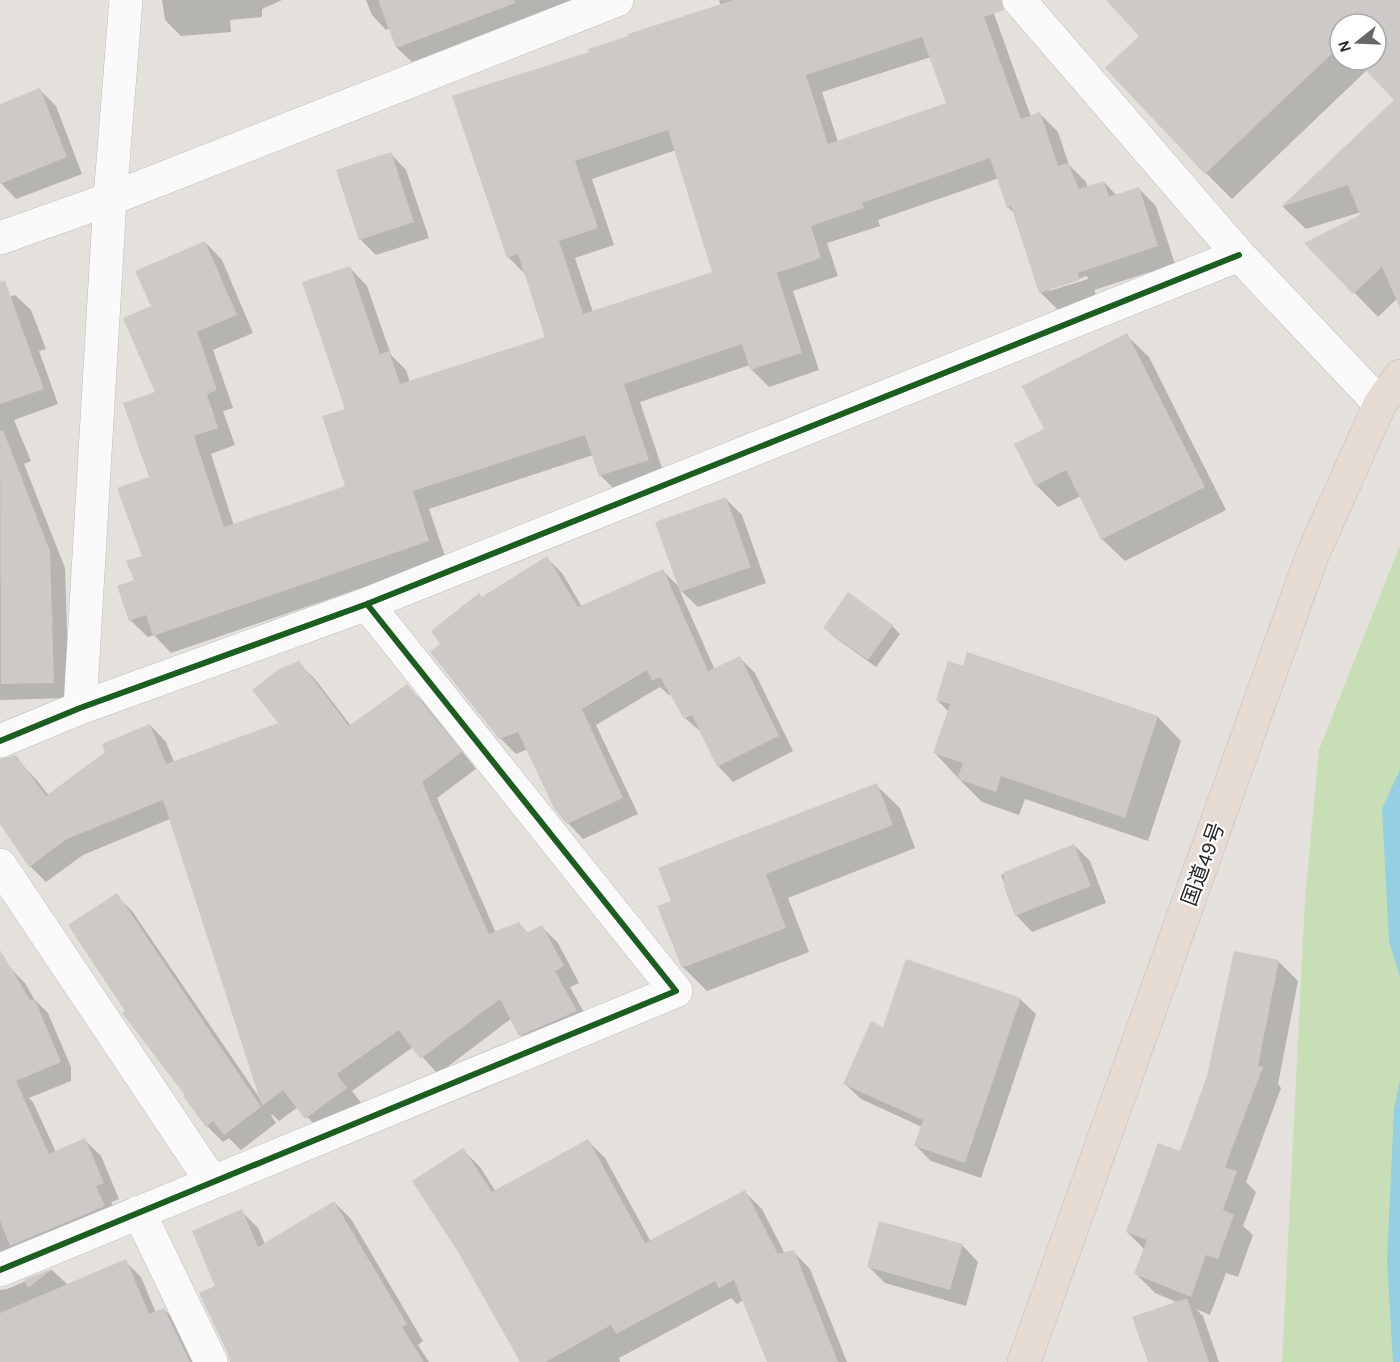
<svg xmlns="http://www.w3.org/2000/svg" width="1400" height="1362" font-family="Karla,'Noto Sans JP',sans-serif">
  <style>
    .green { fill: #c8deb7 }
    .water { fill: #95d0e2 }
    .shadow { fill: #0003; fill-rule: evenodd }
    .building { fill: #ccc9c6; fill-rule: evenodd }
    .lines { fill: none; stroke-linecap: round; stroke-linejoin: round }
    .street-casing { stroke: #bebdbe; stroke-width: 34 }
    .highway-casing { stroke: #bebdbb; stroke-width: 34 }
    .street { stroke: #fbfafa; stroke-width: 33 }
    .highway { stroke: #e6dbd3; stroke-width: 33 }
    .cycleway-casing { stroke: #fff; stroke-width: 10 }
    .cycleway { stroke: #1b5e20; stroke-width: 6 }
    .labels { text-anchor: middle; stroke-width: 4.5; stroke-linejoin: round; paint-order: stroke }
    .street-label { font-size: 21px; fill: #272727; stroke: #fff }
  </style>
  <rect width="100%" height="100%" fill="#e4e1dc"/>
  <!-- green -->
  <path class="green" d="M 1400,545 L 1400,1362 L 1282,1362 L 1305,899 L 1319,750 Z"/>
  <!-- water -->
  <path class="water" d="M 1400,769 L 1400,977 L 1389,941 L 1382,809 Z
    M 1400,1079 L 1400,1362 L 1393,1362 L 1387,1260 L 1394,1109 Z"/>
  <!-- shadow -->
  <path class="shadow" d="M 162,0 L 282,0 L 262,9 L 262,17 L 230,20 L 231,32 L 181,36 L 165,20 Z
    M 366,0 L 572,0 L 412,62 L 397,48 L 390,28 L 386,30 L 372,15 Z
    M 719,0 L 984,0 L 992,8 L 1031,117 L 1040,114 L 1058,132 L 1069,165 L 1086,182 L 1088,188 L 1104,182 L 1117,196 L 1139,189 L 1156,206 L 1175,264 L 1094,290 L 1097,297 L 1058,310 L 1040,292 L 1014,213 L 1008,207 L 999,178 L 878,220 L 880,226 L 827,243 L 838,276 L 793,291 L 819,370 L 769,387 L 751,369 L 750,365 L 640,402 L 665,477 L 617,492 L 600,475 L 593,455 L 429,509 L 446,559 L 171,653 L 154,635 L 148,637 L 130,620 L 135,581 L 144,557 L 157,393 L 153,307 L 205,242 L 222,260 L 253,333 L 213,350 L 233,408 L 223,411 L 235,445 L 211,454 L 234,526 L 347,487 L 350,268 L 367,286 L 391,355 L 406,370 L 410,382 L 546,338 L 526,275 L 508,257 L 591,53 L 721,6 ZM 931,57 L 948,103 L 838,142 L 822,92 ZM 676,150 L 714,273 L 593,312 L 575,258 L 614,245 L 592,179 ZM 1087,276 L 1088,279 L 1049,291 L 1049,288 Z
    M 1108,0 L 1378,0 L 1400,8 L 1400,105 L 1367,70 L 1232,199 L 1206,173 L 1141,36 ZM 1340,24 L 1376,24 L 1376,60 L 1340,60 Z
    M 40,90 L 56,106 L 82,174 L 16,199 L 0,182 L 0,105 Z
    M 1373,121 L 1400,148 L 1400,296 L 1378,317 L 1307,243 L 1362,215 L 1361,212 L 1306,229 L 1283,207 Z
    M 390,153 L 406,170 L 429,238 L 376,255 L 360,239 Z
    M 15,295 L 31,310 L 46,349 L 39,351 L 58,404 L 14,420 L 31,461 L 24,464 L 65,568 L 69,698 L 0,700 L 0,300 Z
    M 1126,335 L 1149,357 L 1226,510 L 1125,561 L 1102,539 L 1081,496 L 1058,507 L 1036,485 L 1046,429 Z
    M 726,499 L 742,515 L 766,583 L 698,607 L 679,589 L 715,670 L 740,658 L 755,673 L 793,751 L 733,782 L 718,766 L 702,733 L 685,718 L 671,694 L 669,695 L 660,687 L 596,725 L 638,814 L 583,839 L 568,823 L 528,749 L 516,754 L 500,738 L 442,644 L 483,598 L 547,558 L 562,573 L 582,607 L 663,571 L 681,589 Z
    M 892,626 L 900,634 L 876,667 L 833,636 L 825,628 Z
    M 968,654 L 1158,717 L 1181,741 L 1148,841 L 1025,799 L 1019,815 L 982,802 L 959,779 L 935,753 L 949,712 L 937,700 L 964,668 Z
    M 298,663 L 315,679 L 351,726 L 407,686 L 423,702 L 476,769 L 437,798 L 496,933 L 519,924 L 529,934 L 542,927 L 558,943 L 579,983 L 570,987 L 592,1027 L 536,1051 L 520,1035 L 512,1018 L 438,1074 L 413,1047 L 352,1091 L 362,1104 L 323,1134 L 298,1107 L 279,1121 L 272,1114 L 271,1115 L 276,1123 L 241,1150 L 229,1138 L 223,1142 L 207,1126 L 127,1011 L 116,895 L 132,911 L 261,1100 L 170,819 L 83,855 L 46,882 L 30,866 L 0,821 L 0,777 L 20,763 L 36,779 L 49,796 L 150,725 L 166,742 L 174,762 L 280,724 Z
    M 876,785 L 900,808 L 915,848 L 788,898 L 809,952 L 707,991 L 682,966 L 672,902 Z
    M 1074,845 L 1090,861 L 1106,903 L 1032,932 L 1016,915 L 1001,875 Z
    M 1278,961 L 1298,981 L 1278,1084 L 1281,1088 L 1246,1182 L 1256,1192 L 1243,1226 L 1253,1235 L 1238,1277 L 1226,1273 L 1210,1315 L 1196,1309 L 1203,1316 L 1219,1362 L 1149,1362 L 1179,1303 L 1155,1293 L 1136,1274 L 1145,1250 L 1127,1232 L 1181,1153 Z
    M 9,967 L 25,983 L 34,999 L 48,1013 L 71,1067 L 71,1081 L 29,1098 L 33,1102 L 56,1152 L 85,1140 L 101,1156 L 119,1199 L 111,1202 L 120,1223 L 0,1277 L 0,973 Z
    M 1020,999 L 1036,1014 L 981,1178 L 931,1161 L 916,1146 L 922,1127 L 861,1099 L 845,1084 L 884,1029 Z
    M 588,1141 L 605,1158 L 651,1242 L 745,1192 L 762,1209 L 785,1254 L 793,1251 L 810,1269 L 847,1362 L 769,1362 L 744,1300 L 737,1304 L 731,1298 L 619,1358 L 620,1362 L 522,1362 L 463,1150 L 480,1167 L 496,1192 Z
    M 334,1202 L 351,1219 L 423,1341 L 418,1345 L 429,1362 L 239,1362 L 217,1287 L 241,1211 L 258,1228 L 265,1244 Z
    M 962,1245 L 978,1262 L 966,1306 L 885,1283 L 869,1267 Z
    M 125,1261 L 141,1277 L 156,1313 L 164,1309 L 180,1326 L 197,1362 L 0,1362 L 0,1290 L 7,1289 L 52,1270 L 68,1285 Z"/>
  <!-- building -->
  <path class="building" d="M 378,0 L 514,0 L 515,3 L 396,48 Z
    M 734,0 L 1001,0 L 1004,10 L 984,17 L 1021,119 L 1040,112 L 1058,166 L 1068,163 L 1079,189 L 1104,181 L 1109,197 L 1139,187 L 1158,246 L 1078,273 L 1080,280 L 1039,293 L 1011,206 L 1007,208 L 990,158 L 862,203 L 864,208 L 811,226 L 821,258 L 777,273 L 802,353 L 750,370 L 742,344 L 624,384 L 649,460 L 599,476 L 585,435 L 413,491 L 429,541 L 153,636 L 146,615 L 129,621 L 117,586 L 134,580 L 126,561 L 142,556 L 117,488 L 149,477 L 123,403 L 155,392 L 123,318 L 151,306 L 135,271 L 205,241 L 237,315 L 197,332 L 217,390 L 207,394 L 218,428 L 194,436 L 224,527 L 345,486 L 322,416 L 345,409 L 302,282 L 350,266 L 380,354 L 389,351 L 400,384 L 545,337 L 518,254 L 507,258 L 452,96 L 589,52 L 588,49 L 628,36 L 628,34 ZM 922,37 L 946,103 L 828,144 L 806,75 ZM 668,130 L 712,272 L 583,314 L 559,241 L 598,228 L 575,161 Z
    M 1106,0 L 1400,0 L 1400,308 L 1382,267 L 1353,294 L 1304,243 L 1360,215 L 1348,185 L 1281,207 L 1394,100 L 1356,60 L 1376,60 L 1376,24 L 1340,24 L 1340,46 L 1205,174 L 1105,68 L 1139,36 Z
    M 40,88 L 67,157 L 0,184 L 0,104 Z
    M 391,152 L 414,222 L 359,240 L 336,170 Z
    M 5,281 L 44,389 L 0,404 L 0,282 Z
    M 1127,333 L 1205,487 L 1101,540 L 1066,470 L 1035,486 L 1014,444 L 1044,429 L 1022,386 Z
    M 3,430 L 50,551 L 54,683 L 1,684 L 0,431 Z
    M 726,497 L 751,567 L 680,592 L 655,522 Z
    M 547,556 L 578,607 L 663,569 L 708,671 L 740,656 L 779,736 L 717,767 L 692,715 L 684,719 L 660,677 L 652,681 L 647,670 L 582,709 L 623,798 L 567,824 L 554,808 L 518,732 L 499,739 L 430,652 L 440,644 L 431,631 L 479,593 L 482,597 Z
    M 848,592 L 893,625 L 868,660 L 823,628 Z
    M 967,652 L 1158,716 L 1125,818 L 1001,776 L 996,792 L 957,779 L 963,763 L 933,753 L 950,704 L 936,700 L 948,661 L 963,666 Z
    M 299,661 L 349,726 L 407,684 L 462,752 L 422,782 L 466,883 L 489,934 L 519,922 L 527,933 L 542,925 L 564,966 L 555,971 L 577,1011 L 519,1036 L 500,999 L 420,1059 L 399,1030 L 337,1074 L 347,1088 L 305,1119 L 283,1090 L 262,1106 L 163,800 L 67,839 L 29,867 L 0,824 L 0,759 L 16,755 L 46,796 L 105,752 L 102,744 L 150,724 L 166,764 L 278,723 L 252,690 L 279,669 Z
    M 877,783 L 893,825 L 766,874 L 786,928 L 682,968 L 657,906 L 671,901 L 658,868 Z
    M 1074,844 L 1091,886 L 1015,916 L 1004,887 L 1004,872 Z
    M 117,893 L 261,1107 L 224,1135 L 213,1121 L 206,1127 L 183,1096 L 185,1095 L 122,1013 L 125,1011 L 68,925 Z
    M 0,950 L 30,1000 L 35,1000 L 61,1062 L 16,1081 L 49,1154 L 85,1138 L 104,1183 L 96,1186 L 105,1206 L 10,1246 L 0,1221 Z
    M 1234,951 L 1279,960 L 1258,1066 L 1263,1067 L 1225,1167 L 1237,1171 L 1223,1210 L 1234,1215 L 1218,1259 L 1206,1255 L 1191,1297 L 1134,1274 L 1147,1240 L 1126,1232 L 1158,1143 L 1180,1151 L 1207,1076 Z
    M 906,959 L 1021,998 L 965,1163 L 914,1146 L 923,1120 L 843,1084 L 871,1021 L 883,1027 Z
    M 588,1139 L 645,1243 L 745,1190 L 778,1254 L 794,1250 L 838,1362 L 767,1362 L 734,1280 L 719,1288 L 715,1281 L 616,1334 L 611,1325 L 546,1362 L 520,1362 L 460,1255 L 412,1181 L 463,1148 L 492,1192 Z
    M 334,1201 L 407,1324 L 402,1327 L 424,1362 L 230,1362 L 228,1354 L 199,1293 L 215,1286 L 192,1231 L 242,1209 L 258,1247 Z
    M 879,1221 L 963,1244 L 950,1290 L 867,1267 Z
    M 126,1259 L 149,1314 L 164,1308 L 190,1362 L 0,1362 L 0,1313 Z
    M 53,1268 L 28,1288 L 24,1280 Z
    M 1187,1298 L 1209,1362 L 1148,1362 L 1132,1317 Z"/>
  <g class="lines">
    <!-- street casing -->
    <g class="street-casing">
      <path id="street" d="M 1019,0 L 1239,255 L 1380,404
        M 0,238 L 110,199 L 617,0
        M 80,708 L 110,199 L 126,0
        M 0,741 L 80,708 L 367,604 L 1239,255
        M 0,865 L 212,1182
        M 139,1212 L 211,1362
        M 0,1270 L 676,991 L 367,604"/>
    </g>
    <!-- highway casing -->
    <g class="highway-casing">
      <path id="highway" d="M 1024,1362 L 1312,556 L 1380,404 L 1400,376"/>
    </g>
    <!-- street -->
    <use href="#street" class="street"/>
    <!-- highway -->
    <use href="#highway" class="highway"/>
    <!-- cycleway casing -->
    <g class="cycleway-casing">
      <path id="cycleway" d="M 0,741 L 80,708 L 367,604 L 1239,255
        M 0,1270 L 676,991 L 367,604"/>
    </g>
    <!-- cycleway -->
    <use href="#cycleway" class="cycleway"/>
  </g>
  <g class="labels">
    <!-- street labels -->
    <g class="street-label">
      <text transform="translate(1203 864) rotate(-70)" y="7">国道49号</text>
    </g>
  </g>
  <!-- north arrow -->
  <g transform="translate(1358 42) rotate(252)"><circle r="28" fill="#ffffff" stroke="#a9a9a9" stroke-width="1.5"/>
  <path d="M0-4.5L10 22L0 15L-10 22Z" fill="#696866"/>
  <text y="-9" font-size="16" font-weight="bold" text-anchor="middle" fill="#272727">N</text>
  </g>
</svg>
